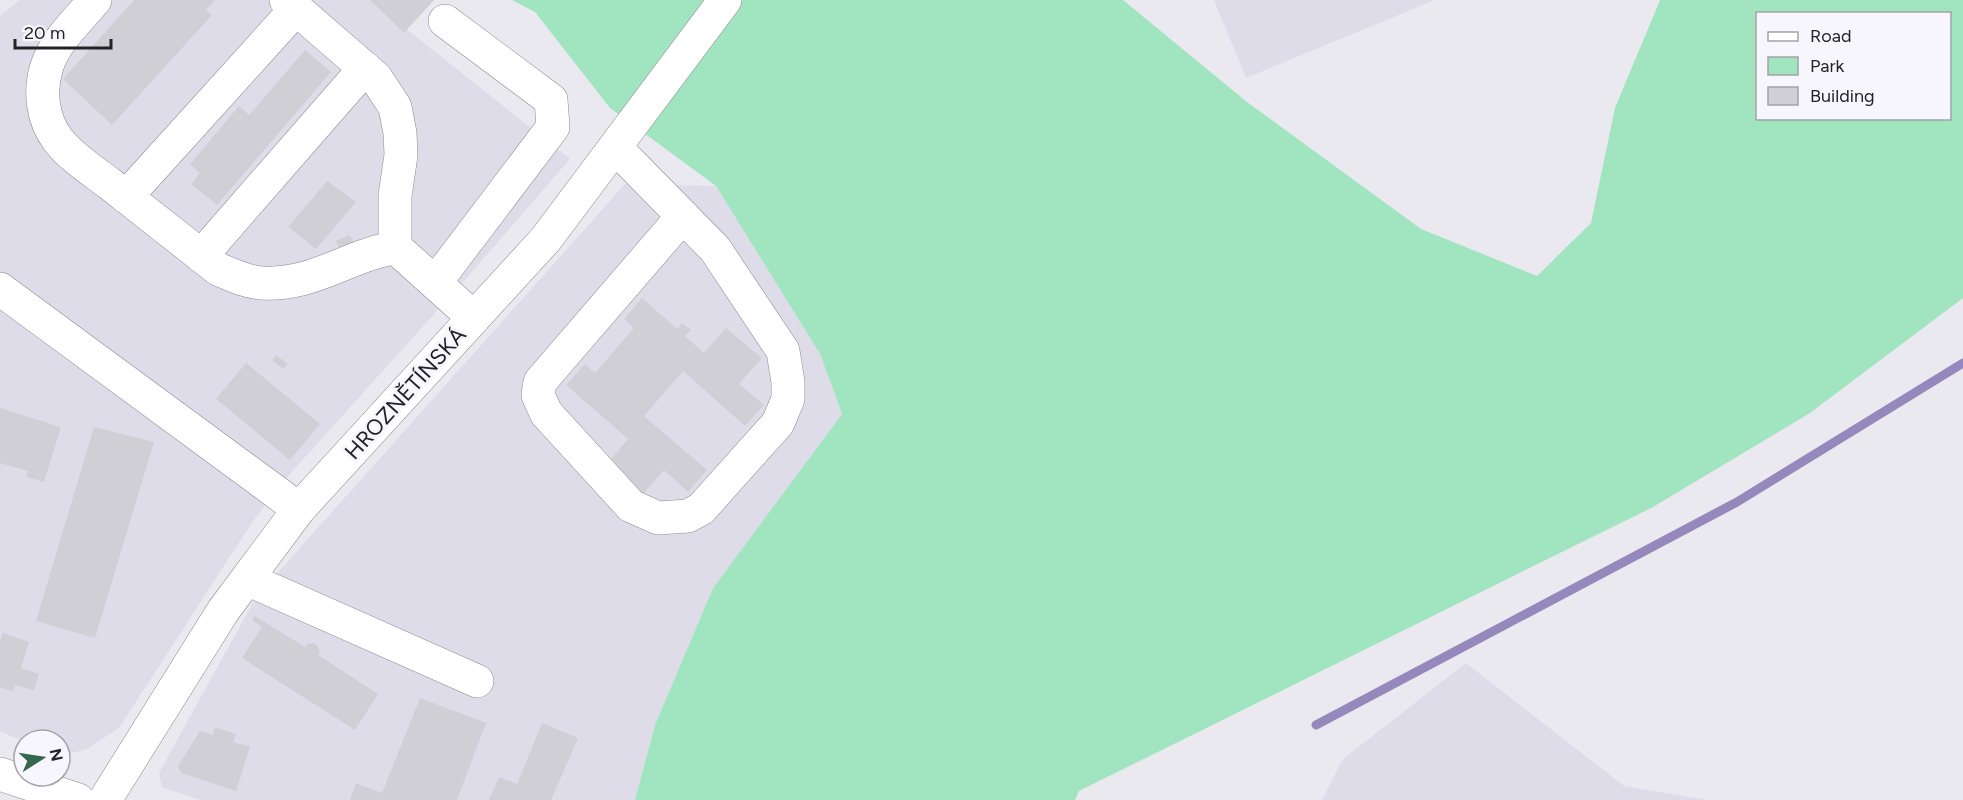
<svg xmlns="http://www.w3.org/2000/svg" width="1963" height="800" font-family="Figtree,sans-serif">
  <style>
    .built { fill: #dfdcea }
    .green { fill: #a1e4c0; fill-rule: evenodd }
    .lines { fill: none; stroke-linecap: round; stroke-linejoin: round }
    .stream { stroke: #9488bc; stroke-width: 9 }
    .building { fill: #d0cfd5 }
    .minor-casing { stroke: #8a898f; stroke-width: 34 }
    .minor { stroke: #fff; stroke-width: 33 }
    .labels { text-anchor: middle; stroke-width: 6; stroke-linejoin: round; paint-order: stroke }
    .street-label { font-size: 22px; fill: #232325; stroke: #f8f6fd }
  </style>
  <rect width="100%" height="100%" fill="#eae9ef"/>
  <!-- built -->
  <path class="built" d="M 20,0 L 370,0 L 570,159 L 471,273 L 290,474 L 253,521 L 119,728 L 87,749 L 60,756 L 60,740 L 24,740 L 24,742 L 0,731 L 0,16 Z
    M 1214,0 L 1435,0 L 1246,78 Z
    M 625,184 L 716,186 L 820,354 L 842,414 L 713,588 L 655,725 L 635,800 L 200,800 L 162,787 L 159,773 L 256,597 Z
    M 1466,663 L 1624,786 L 1707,800 L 1322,800 L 1343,759 Z"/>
  <!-- green -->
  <path class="green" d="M 512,0 L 1123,0 L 1247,102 L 1421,229 L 1537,276 L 1591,223 L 1615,108 L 1660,0 L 1963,0 L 1963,298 L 1810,413 L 1653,507 L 1079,791 L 1075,800 L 635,800 L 655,725 L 713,588 L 842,414 L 820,354 L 716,186 L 610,108 L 535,12 ZM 1758,14 L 1950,14 L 1950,118 L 1758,118 Z"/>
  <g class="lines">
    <!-- stream -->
    <path class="stream" d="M 1316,725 L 1737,502 L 1963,363"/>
  </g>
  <!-- building -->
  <path class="building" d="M 134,0 L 215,0 L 206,10 L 212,15 L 112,125 L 63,79 Z
    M 370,0 L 434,0 L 404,33 Z
    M 305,50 L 331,72 L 217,205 L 191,184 L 200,173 L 190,164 L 239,106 L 249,115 Z
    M 327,181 L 356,202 L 316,249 L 288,227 Z
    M 350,235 L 355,246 L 341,252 L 336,241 Z
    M 642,298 L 677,329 L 682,323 L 691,330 L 685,336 L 704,353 L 726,328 L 762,358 L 739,384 L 764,405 L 745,426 L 683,371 L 644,416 L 707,470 L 688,492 L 664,470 L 642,495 L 607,464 L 628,439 L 566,385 L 585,364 L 595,373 L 634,328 L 624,319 Z
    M 276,355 L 288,364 L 283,369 L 272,360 Z
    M 246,363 L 320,424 L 290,460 L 216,399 Z
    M 0,408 L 61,427 L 44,482 L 26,477 L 28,471 L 0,463 Z
    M 94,427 L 154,442 L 95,638 L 36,621 Z
    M 255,616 L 305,647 L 307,644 L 313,643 L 318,646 L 320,653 L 318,655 L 378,694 L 355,730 L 242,658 L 262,627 L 252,620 Z
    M 3,633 L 29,642 L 21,668 L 39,674 L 34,690 L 15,685 L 13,691 L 0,687 L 0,641 Z
    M 420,698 L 486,723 L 457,800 L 350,800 L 356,783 L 382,793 Z
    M 542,723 L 578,738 L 551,800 L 489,800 L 499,777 L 517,784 Z
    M 215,727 L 236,734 L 233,742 L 250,747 L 236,791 L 181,773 L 178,766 L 200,731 L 213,735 Z"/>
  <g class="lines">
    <!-- minor casing -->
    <g class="minor-casing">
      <path id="minor" d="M 95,0 C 78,20 55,41 47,66 C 39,90 42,119 58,140 C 71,157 93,171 110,184 C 146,212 182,241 218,269 C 232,275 246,282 262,283 C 302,285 328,269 364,256 C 374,252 385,250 395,247
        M 286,0 L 376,78 L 395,107 L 400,133 L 401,155 L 395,196 L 395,247 L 474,318
        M 615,147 L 715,249 L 783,351 L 788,382 L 788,399 L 778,423 L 701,509 L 688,516 L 658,518 L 631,506 L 546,413 L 538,395 L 540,382 L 683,216
        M 126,197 L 296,9
        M 201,256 L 365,68
        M 435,283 L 553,127 L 551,100 L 445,21
        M 0,289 L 299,509
        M 247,579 L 477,681
        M 0,774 L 78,800
        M 105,800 L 223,611 L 299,509 L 546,239 L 725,0"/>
    </g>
    <!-- minor -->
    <use href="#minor" class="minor"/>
  </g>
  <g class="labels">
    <!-- street labels -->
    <g class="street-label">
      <text transform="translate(405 393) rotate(-48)" y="8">HROZNĚTÍNSKÁ</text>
    </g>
  </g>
  <!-- legend -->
  <rect x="1756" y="12" width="195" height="108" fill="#f8f6fd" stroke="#a3a2a7" stroke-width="1.5"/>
  <rect x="1768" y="32" width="30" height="9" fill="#ffffff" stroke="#a3a2a7" stroke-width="1.5"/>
  <text x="1810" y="42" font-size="18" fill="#232325">Road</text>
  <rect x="1768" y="57" width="30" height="18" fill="#a1e4c0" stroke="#a3a2a7" stroke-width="1.5"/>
  <text x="1810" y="72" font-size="18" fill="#232325">Park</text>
  <rect x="1768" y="87" width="30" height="18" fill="#d0cfd5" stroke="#a3a2a7" stroke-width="1.5"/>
  <text x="1810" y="102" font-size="18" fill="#232325">Building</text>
  <!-- north arrow -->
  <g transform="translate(42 758) rotate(78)"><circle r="28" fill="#f8f6fd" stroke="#a3a2a7" stroke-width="1.5"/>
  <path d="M0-4.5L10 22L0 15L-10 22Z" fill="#33684e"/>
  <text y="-9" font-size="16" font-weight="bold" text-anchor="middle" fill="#232325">N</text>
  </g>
  <!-- scale -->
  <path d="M15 39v9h96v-9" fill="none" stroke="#232325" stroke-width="3"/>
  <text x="24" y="39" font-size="18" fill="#232325" stroke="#f8f6fd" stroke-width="4.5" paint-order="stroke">20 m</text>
</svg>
